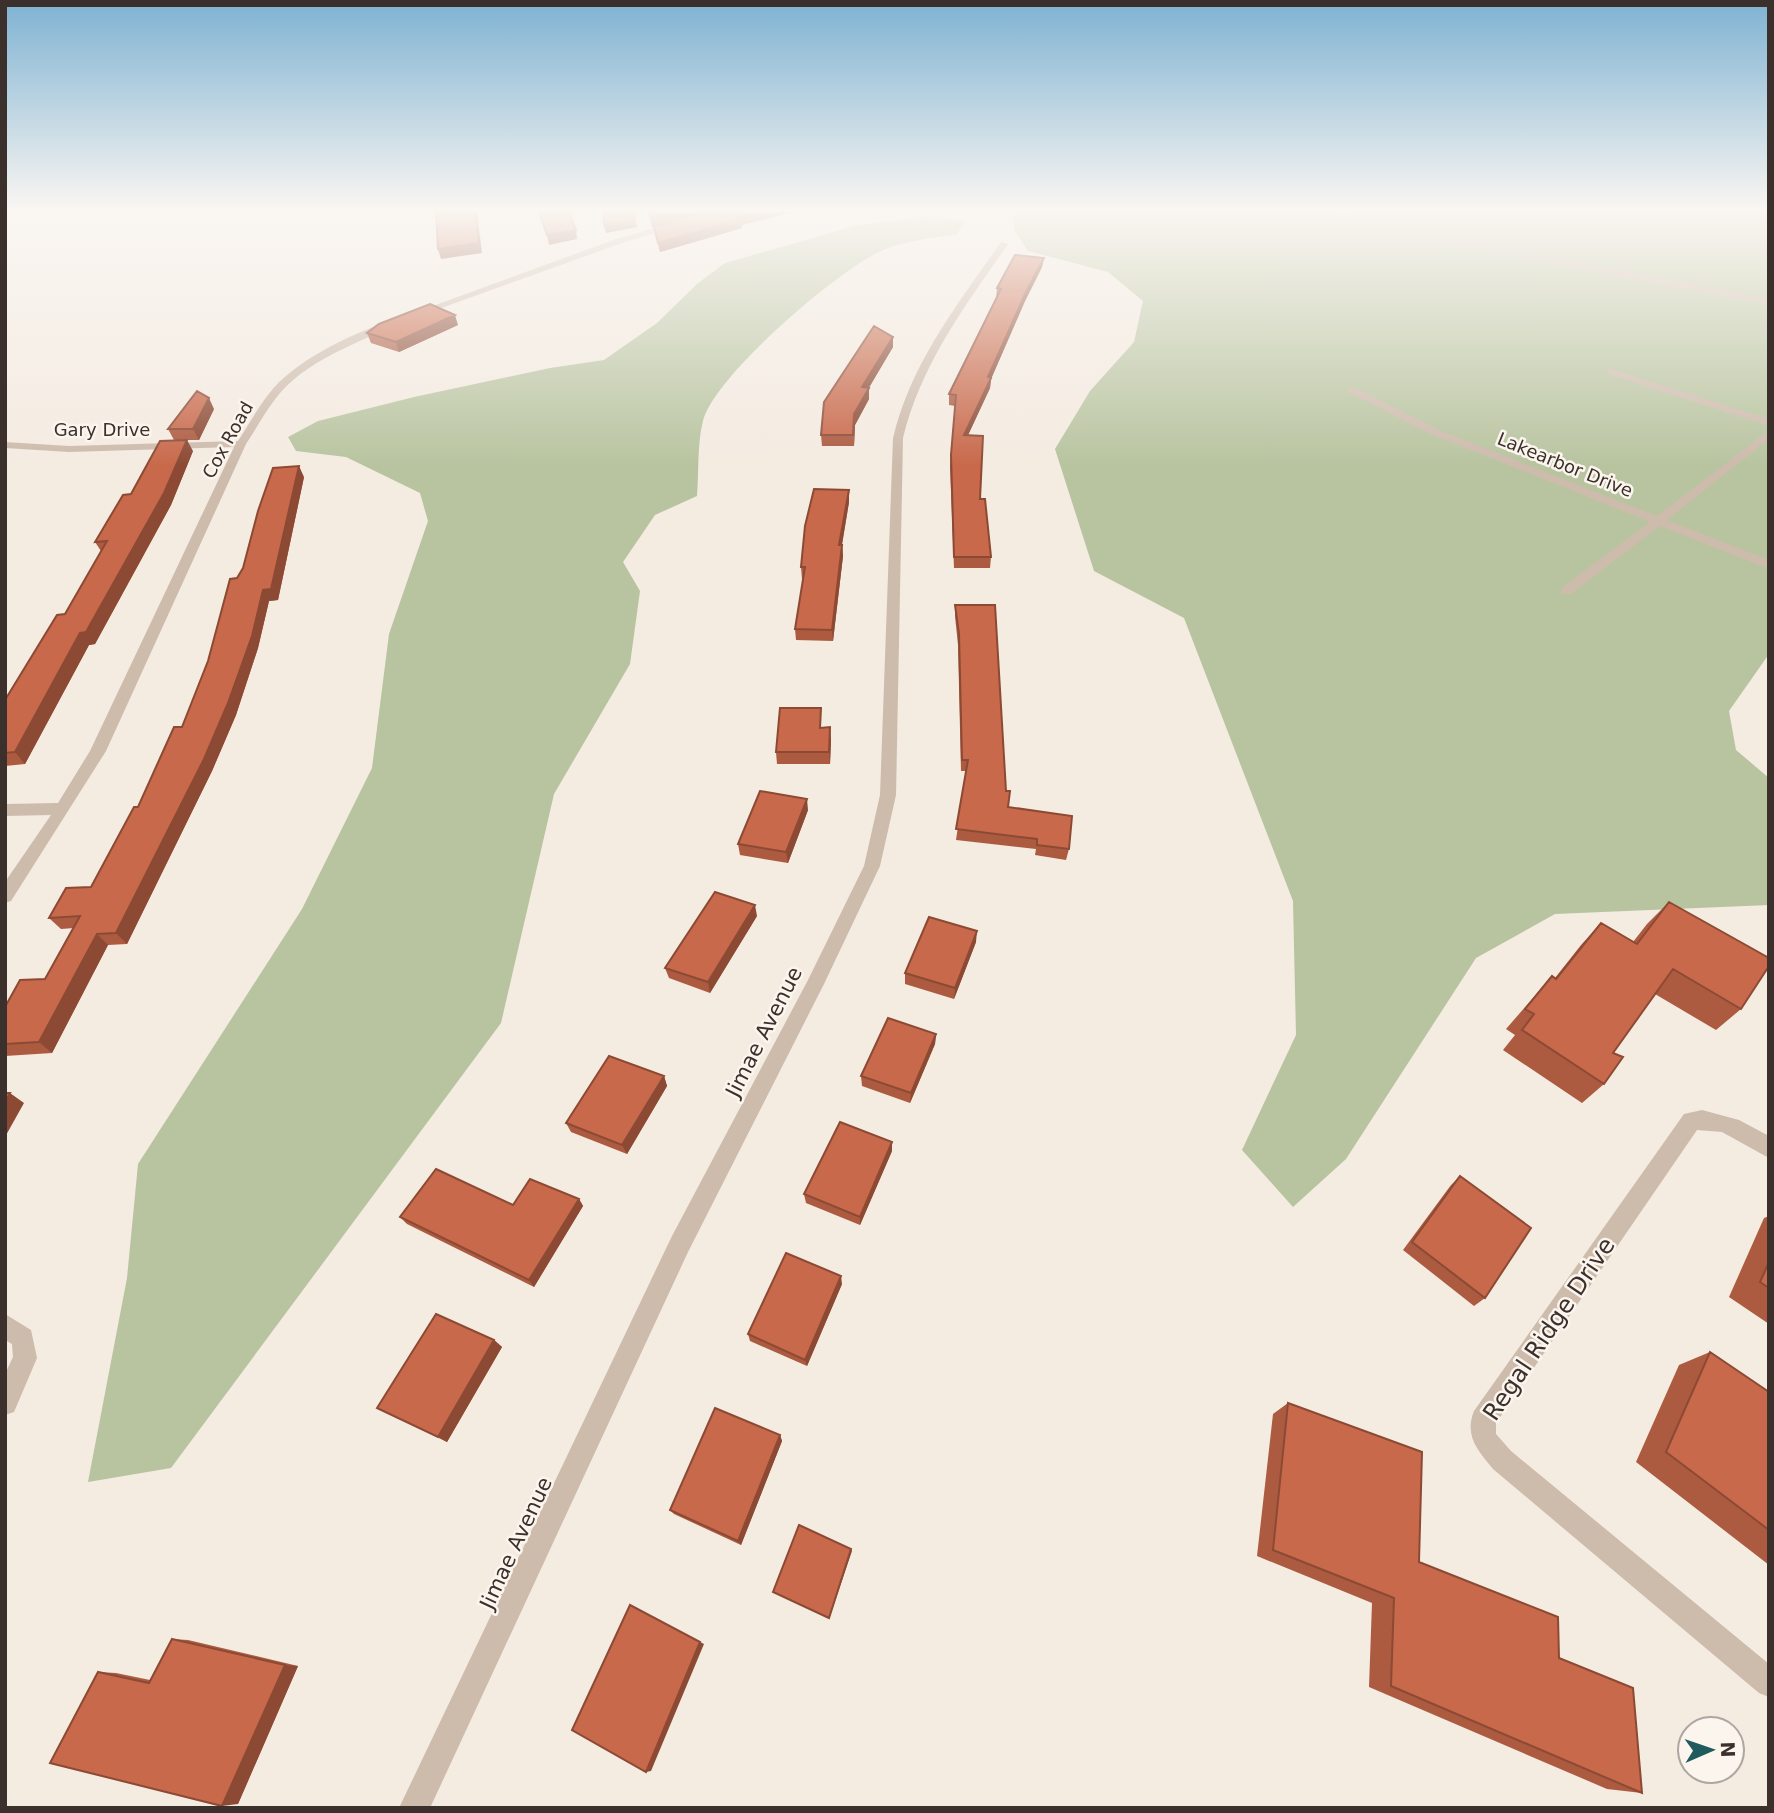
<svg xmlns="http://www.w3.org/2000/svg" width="1774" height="1813" font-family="'DejaVu Sans',sans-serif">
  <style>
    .green { fill: #b8c4a0 }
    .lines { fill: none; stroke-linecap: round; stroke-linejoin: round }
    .minor { fill: #cdbbac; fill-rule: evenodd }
    .wall { fill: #ac5a40 }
    .shaded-wall { fill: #8c4a34 }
    .building { fill: #c8694b; stroke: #8c4a34; stroke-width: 2 }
    .labels { text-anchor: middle; stroke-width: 5; stroke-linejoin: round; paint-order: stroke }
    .far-street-label { font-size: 18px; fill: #3b302b; stroke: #fbf5ee }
    .street-label { font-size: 21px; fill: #3b302b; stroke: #fbf5ee }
    .near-street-label { font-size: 24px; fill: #3b302b; stroke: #fbf5ee }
  </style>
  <rect width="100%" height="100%" fill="#f4ebe1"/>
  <!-- green -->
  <path class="green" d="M 1012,212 L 1769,212 L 1769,654 L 1729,711 L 1736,750 L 1769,778 L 1769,905 L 1555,914 L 1476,958 L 1346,1159 L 1293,1207 L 1242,1150 L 1296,1035 L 1293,901 L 1184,618 L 1094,571 L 1055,449 L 1090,391 L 1134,342 L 1143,301 L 1108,272 L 1028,251 L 1014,229 Z
    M 926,217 L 966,221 L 956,235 C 931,237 906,241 883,250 C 840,268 713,377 703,421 C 697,444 699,472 697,496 L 655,515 L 623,562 L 640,591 L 630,664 L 554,794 L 501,1023 L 171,1468 L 88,1482 L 127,1278 L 138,1164 L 302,909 L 372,768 L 389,634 L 428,521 L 420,493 L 346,457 L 296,451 L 288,437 L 318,421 L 414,397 L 550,368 L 604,360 L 657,323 L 697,284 L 725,263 L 858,225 Z"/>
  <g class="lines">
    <!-- minor -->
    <path class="minor" d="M 712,212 L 725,212 L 625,242 L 419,316 L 411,314 L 619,238 Z
      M 1322,212 L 1336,212 L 1443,238 L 1769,299 L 1769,305 L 1443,242 Z
      M 1001,242 L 1008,244 C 965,306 921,364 903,438 L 896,795 L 880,866 L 824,984 L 688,1252 L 430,1808 L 399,1808 L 672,1236 L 808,980 L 864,866 L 880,795 L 893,438 C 911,363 957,305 1001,242 Z
      M 390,321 L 393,322 L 393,326 C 353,345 305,361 276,398 C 265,412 256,429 246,444 L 106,751 L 11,901 L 5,903 L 5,882 L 51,815 L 5,816 L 5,804 L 58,803 L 90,751 L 234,447 L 69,452 L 5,448 L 5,442 L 69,446 L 238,441 C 248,426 257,409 268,395 C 293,361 351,334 390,321 Z
      M 1611,369 L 1769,419 L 1769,426 L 1608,374 L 1608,370 Z
      M 1348,388 L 1356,388 L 1439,430 L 1657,516 L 1769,430 L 1769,439 L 1667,520 L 1769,560 L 1769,569 L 1660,526 L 1571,594 L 1561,594 L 1561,588 L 1650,522 L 1431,434 L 1348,392 Z
      M 1702,1110 L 1739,1120 L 1769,1136 L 1769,1158 L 1722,1132 L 1697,1130 L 1496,1423 L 1496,1434 L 1511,1451 L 1769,1664 L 1769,1697 L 1759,1693 L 1493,1469 C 1478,1451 1464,1436 1474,1411 L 1684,1114 Z
      M 5,1314 L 31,1330 L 37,1358 L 14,1412 L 5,1415 L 5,1374 L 13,1357 L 12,1344 L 5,1340 Z"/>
  </g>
  <!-- wall -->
  <path class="wall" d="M 648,212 L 702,212 L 742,225 L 742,228 L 660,252 L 654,227 L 652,227 Z
    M 1044,258 L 1042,267 L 1025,301 L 991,379 L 990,388 L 968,435 L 991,557 L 990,568 L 954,568 L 950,466 L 955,406 L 949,405 L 949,394 L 996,298 L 997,288 Z
    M 458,325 L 399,352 L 371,343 L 367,333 Z
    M 893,337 L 893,347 L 868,388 L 869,399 L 855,425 L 854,446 L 822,446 L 821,435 Z
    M 214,409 L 199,440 L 174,440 L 168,429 Z
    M 193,451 L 171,505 L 95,644 L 89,645 L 25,764 L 5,766 L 5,700 L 65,614 L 101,551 L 95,542 L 131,494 Z
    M 304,477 L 278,600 L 269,601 L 258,648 L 236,715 L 212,771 L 127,944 L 108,945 L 52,1053 L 5,1056 L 5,1007 L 45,979 L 74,928 L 61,929 L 49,918 L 91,887 L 138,807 L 182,727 L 208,661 L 237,578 Z
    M 849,490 L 849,502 L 842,545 L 843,556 L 833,641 L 796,640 L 795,629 L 803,579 L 802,579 L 801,567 Z
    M 955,605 L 1006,791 L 1008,807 L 1069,849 L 1066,860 L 1035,855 L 1036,849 L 956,840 L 966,771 L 961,771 L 958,645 L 955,616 Z
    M 821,708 L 821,728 L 831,739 L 830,764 L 777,764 L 776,752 Z
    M 808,810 L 788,863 L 740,855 L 738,844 Z
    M 1669,902 L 1741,1009 L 1716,1030 L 1655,994 L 1613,1053 L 1604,1084 L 1582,1103 L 1503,1050 L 1515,1035 L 1506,1029 L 1552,976 L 1555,978 L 1581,945 L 1601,923 L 1633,942 L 1647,924 Z
    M 757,916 L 710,993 L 669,978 L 665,968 Z
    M 976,942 L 954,999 L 905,984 L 905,973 Z
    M 936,1034 L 935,1044 L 910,1103 L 862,1086 L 861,1076 Z
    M 664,1076 L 667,1086 L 627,1154 L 571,1132 L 566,1123 Z
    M 892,1151 L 860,1225 L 806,1203 L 804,1194 Z
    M 1460,1176 L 1485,1298 L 1474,1306 L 1403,1250 L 1451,1185 Z
    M 579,1199 L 583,1206 L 534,1287 L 407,1224 L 400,1217 Z
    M 1769,1216 L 1769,1324 L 1729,1297 L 1764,1218 Z
    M 842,1284 L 807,1366 L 750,1341 L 748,1334 Z
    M 494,1340 L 502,1347 L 447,1442 L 377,1408 Z
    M 1710,1352 L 1769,1392 L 1769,1565 L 1636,1462 L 1679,1365 Z
    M 1288,1403 L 1419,1562 L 1559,1658 L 1642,1793 L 1607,1789 L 1369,1687 L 1372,1603 L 1257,1556 L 1273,1414 Z
    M 780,1435 L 782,1441 L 741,1545 L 674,1514 L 670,1510 Z
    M 172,1639 L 188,1640 L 298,1666 L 238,1804 L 98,1672 L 116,1673 L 150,1680 Z"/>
  <!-- shaded-wall -->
  <path class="shaded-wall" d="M 475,212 L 477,212 L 482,253 L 441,259 L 438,249 Z
    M 634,212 L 637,227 L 606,233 L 604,225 Z
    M 671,212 L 702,212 L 652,227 L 651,218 Z
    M 757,212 L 795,212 L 742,225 L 742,228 L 660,252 L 658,243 L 737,217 Z
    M 576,230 L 577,239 L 549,245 L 547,235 Z
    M 1044,258 L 1042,267 L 1025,301 L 991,379 L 990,388 L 963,446 L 964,435 L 988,377 L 1026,292 Z
    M 455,315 L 458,325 L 399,352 L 396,342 Z
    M 893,337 L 893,347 L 863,398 L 862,387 Z
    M 869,388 L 869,399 L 855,425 L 854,446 L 854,414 Z
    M 209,398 L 214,409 L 199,440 L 193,429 Z
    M 187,440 L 193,451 L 171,505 L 95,644 L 89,645 L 25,764 L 15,752 Z
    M 299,466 L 304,477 L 278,600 L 269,601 L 258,648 L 236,715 L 212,771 L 127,944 L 116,933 Z
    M 849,490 L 849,502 L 840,556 L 839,545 Z
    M 842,545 L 843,556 L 833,641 L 832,630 Z
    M 830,727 L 831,739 L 830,764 L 829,752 Z
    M 807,799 L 808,810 L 788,863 L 786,852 Z
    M 755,905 L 757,916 L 710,993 L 708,982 Z
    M 977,931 L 976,942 L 954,999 L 955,988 Z
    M 97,934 L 108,945 L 52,1053 L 39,1042 Z
    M 936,1034 L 935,1044 L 910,1103 L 911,1093 Z
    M 664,1076 L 667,1086 L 627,1154 L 622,1145 Z
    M 10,1093 L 24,1103 L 5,1137 L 5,1102 Z
    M 892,1142 L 892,1151 L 860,1225 L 860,1217 Z
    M 579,1199 L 583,1206 L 534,1287 L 529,1280 Z
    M 841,1276 L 842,1284 L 807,1366 L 805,1360 Z
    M 494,1340 L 502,1347 L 447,1442 L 438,1437 Z
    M 780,1435 L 782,1441 L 741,1545 L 738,1541 Z
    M 851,1549 L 852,1551 L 829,1619 L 829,1618 Z
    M 630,1605 L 704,1644 L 651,1771 L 646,1772 Z
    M 285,1665 L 298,1666 L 238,1804 L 222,1806 Z"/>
  <!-- building -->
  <path class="building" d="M 436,212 L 475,212 L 479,243 L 438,249 Z
    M 539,212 L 569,212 L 576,230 L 547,235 Z
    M 603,212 L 634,212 L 635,219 L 604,225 Z
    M 649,212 L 671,212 L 651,218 Z
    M 703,212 L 757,212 L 737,217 L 741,219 L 658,243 L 654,227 Z
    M 1015,255 L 1044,258 L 1026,292 L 988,377 L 991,378 L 964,435 L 983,436 L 980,499 L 985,499 L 991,557 L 954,557 L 951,455 L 956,395 L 949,394 L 1001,289 L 997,288 Z
    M 430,304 L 455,315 L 396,342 L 367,333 L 379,324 Z
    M 874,326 L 893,337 L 862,387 L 869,388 L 854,414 L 853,435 L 821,435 L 824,402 Z
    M 197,391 L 209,398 L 193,429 L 168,429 Z
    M 187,440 L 164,493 L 86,632 L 80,633 L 15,752 L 5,753 L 5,700 L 57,615 L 65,614 L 107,541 L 95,542 L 123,495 L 131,494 L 160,441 Z
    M 299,466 L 271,589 L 263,590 L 252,636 L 228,703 L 204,759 L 116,933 L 97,934 L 39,1042 L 5,1044 L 5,1007 L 20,980 L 45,979 L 80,916 L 49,918 L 66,888 L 91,887 L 134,807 L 138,807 L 174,727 L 182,727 L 208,661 L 230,579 L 237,578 L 243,568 L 258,511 L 273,468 Z
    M 814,489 L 849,490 L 839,545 L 842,545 L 832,630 L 795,629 L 805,567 L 801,567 L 805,526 Z
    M 955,605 L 995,605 L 1006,791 L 1010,791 L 1008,807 L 1072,816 L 1069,849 L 1037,845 L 1037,839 L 956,829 L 968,760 L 962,760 L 959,634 Z
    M 780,708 L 821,708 L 820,728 L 830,727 L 829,752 L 776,752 Z
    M 760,791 L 807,799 L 786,852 L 738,844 Z
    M 715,892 L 755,905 L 708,982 L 665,968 Z
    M 1669,902 L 1769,958 L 1769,966 L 1741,1009 L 1673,969 L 1613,1053 L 1623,1057 L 1604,1084 L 1522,1030 L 1534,1014 L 1525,1009 L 1552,976 L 1556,979 L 1601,923 L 1637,944 Z
    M 929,917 L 977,931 L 955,988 L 905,973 Z
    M 888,1018 L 936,1034 L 911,1093 L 861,1076 Z
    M 609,1056 L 664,1076 L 622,1145 L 566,1123 Z
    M 5,1093 L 10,1093 L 5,1102 Z
    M 840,1122 L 892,1142 L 860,1217 L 804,1194 Z
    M 436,1169 L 513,1205 L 530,1179 L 579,1199 L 529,1280 L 400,1217 Z
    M 1460,1176 L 1531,1228 L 1485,1298 L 1412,1242 Z
    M 786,1253 L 841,1276 L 805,1360 L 748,1334 Z
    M 1769,1262 L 1769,1288 L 1760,1282 Z
    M 436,1314 L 494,1340 L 438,1437 L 377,1408 Z
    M 1710,1352 L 1769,1392 L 1769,1530 L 1666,1452 Z
    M 1288,1403 L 1422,1452 L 1419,1562 L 1558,1617 L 1559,1658 L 1633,1688 L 1642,1793 L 1391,1686 L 1394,1598 L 1273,1550 Z
    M 715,1408 L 780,1435 L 738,1541 L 670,1510 Z
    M 799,1525 L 851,1549 L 829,1618 L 773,1592 Z
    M 630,1605 L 700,1642 L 646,1772 L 572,1730 Z
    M 172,1639 L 285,1665 L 222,1806 L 50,1763 L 98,1672 L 149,1683 Z"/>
  <!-- sky -->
  <linearGradient id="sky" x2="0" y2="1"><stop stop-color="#7eb2d2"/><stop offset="0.45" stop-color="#faf6f2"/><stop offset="1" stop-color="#faf6f2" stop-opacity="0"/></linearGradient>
  <rect width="1774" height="466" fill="url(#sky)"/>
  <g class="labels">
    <!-- far-street labels -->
    <g class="far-street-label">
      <text x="102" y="436">Gary Drive</text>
      <text transform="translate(228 440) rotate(-61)" y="6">Cox Road</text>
      <text transform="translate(1565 465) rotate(22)" y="6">Lakearbor Drive</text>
    </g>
    <!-- street labels -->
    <g class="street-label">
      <text transform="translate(764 1032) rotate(-63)" y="7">Jimae Avenue</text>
      <text transform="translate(516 1543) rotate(-65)" y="7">Jimae Avenue</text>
    </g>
    <!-- near-street labels -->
    <g class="near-street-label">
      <text transform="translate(1549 1329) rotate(-56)" y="8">Regal Ridge Drive</text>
    </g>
  </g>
  <!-- border -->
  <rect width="1774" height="1813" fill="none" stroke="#3b302b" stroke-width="14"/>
  <!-- north arrow -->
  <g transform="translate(1711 1750) rotate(88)"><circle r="33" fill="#fbf5ee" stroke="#aea6a0" stroke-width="2"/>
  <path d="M0-5L12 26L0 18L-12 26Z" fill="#1f5a5e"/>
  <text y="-10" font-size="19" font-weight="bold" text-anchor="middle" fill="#3b302b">N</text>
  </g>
</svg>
